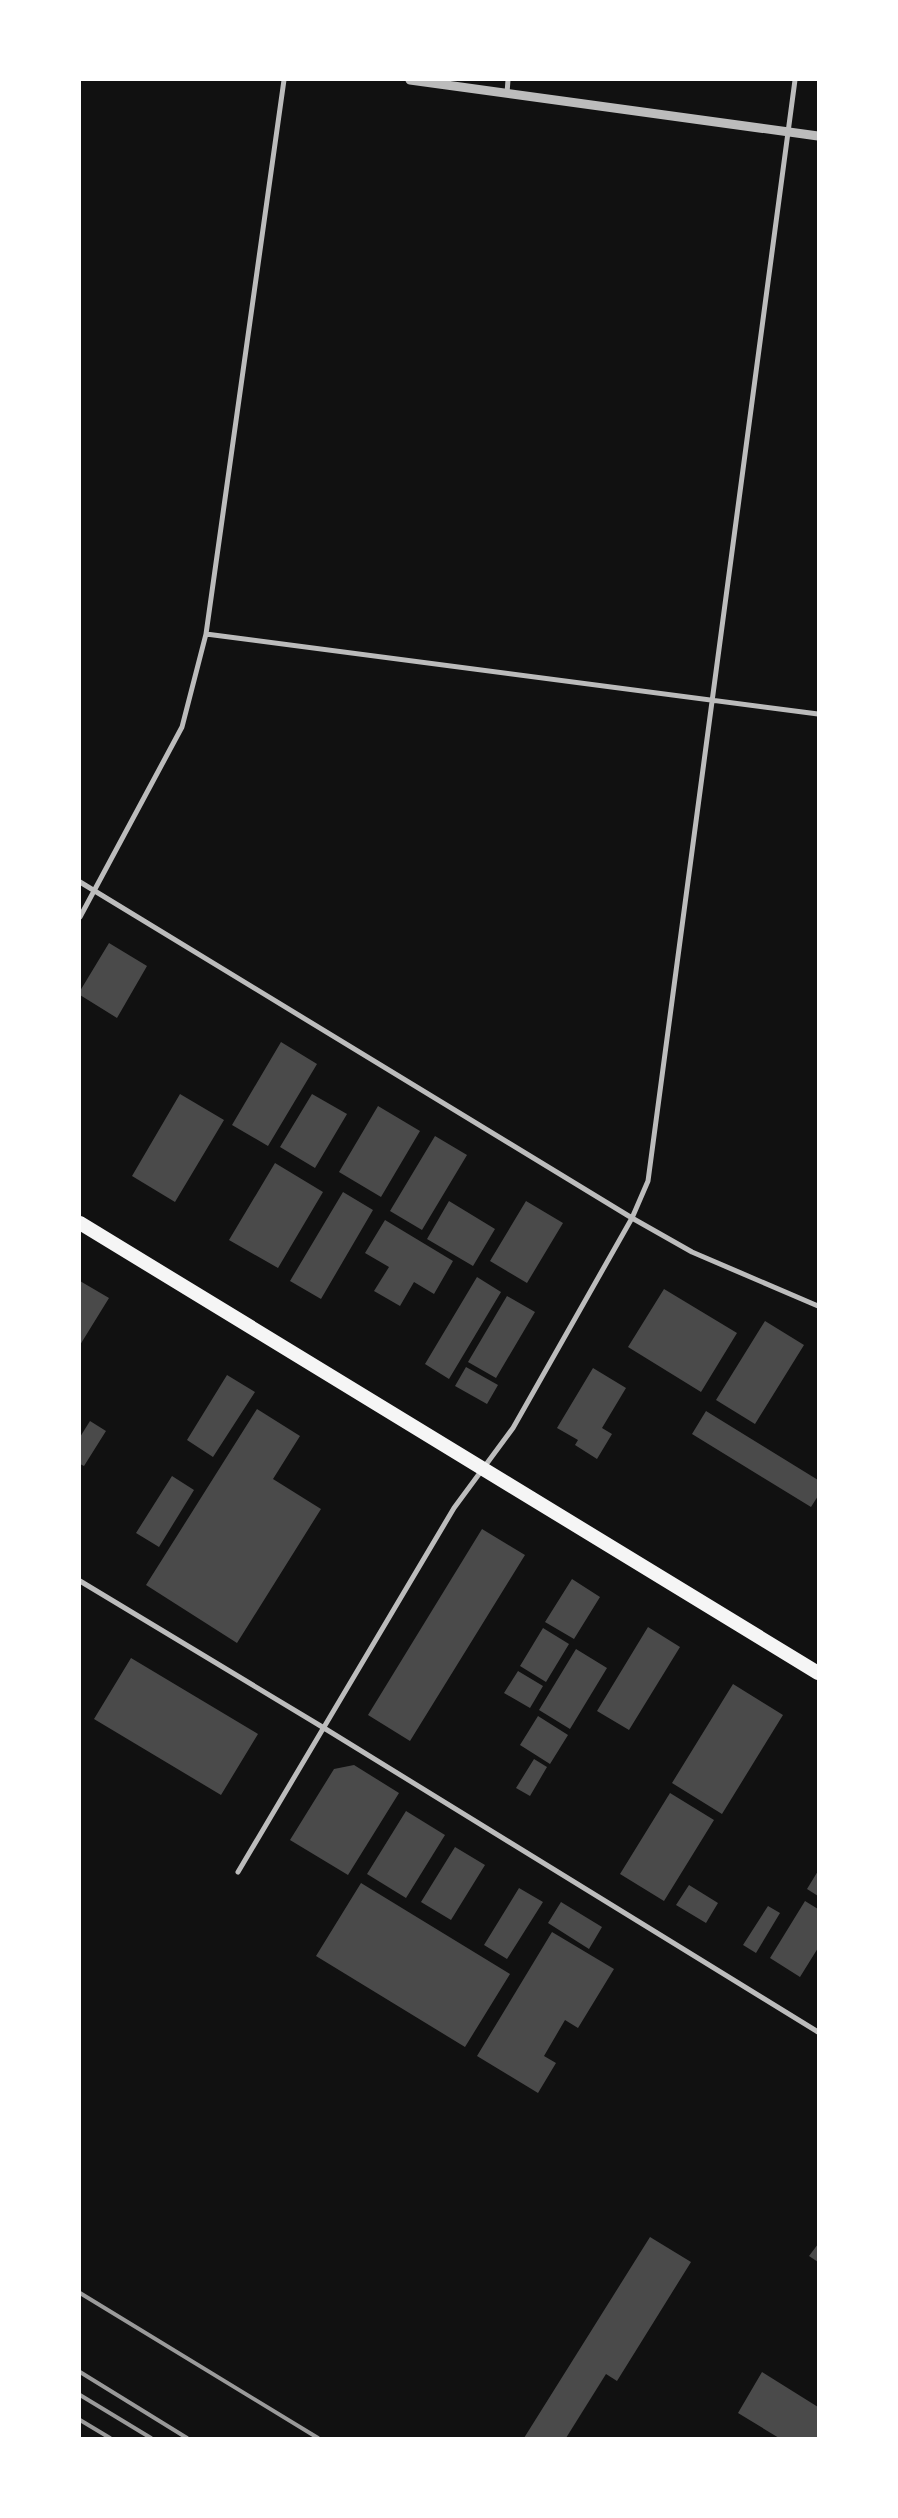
<svg xmlns="http://www.w3.org/2000/svg" width="898" height="2518" font-family="Manrope,sans-serif">
  <style>
    .building { fill: #4a4a4a }
    .lines { fill: none; stroke-linecap: round; stroke-linejoin: round }
    .minor { stroke: #bcbcbc; stroke-width: 5 }
    .tertiary { stroke: #bcbcbc; stroke-width: 9 }
    .trunk { stroke: #f5f5f5; stroke-width: 14 }
    .rail { stroke: #9a9a9a; stroke-width: 4 }
  </style>
  <rect width="100%" height="100%" fill="#111"/>
  <!-- building -->
  <path class="building" d="M 109,943 L 147,966 L 117,1018 L 80,995 L 80,991 Z
    M 281,1042 L 317,1064 L 268,1146 L 232,1125 Z
    M 180,1094 L 224,1120 L 175,1202 L 132,1176 Z
    M 312,1094 L 347,1114 L 315,1168 L 280,1147 Z
    M 378,1106 L 420,1131 L 381,1197 L 339,1172 Z
    M 435,1136 L 467,1155 L 422,1230 L 390,1211 Z
    M 275,1163 L 323,1192 L 278,1268 L 229,1240 Z
    M 343,1192 L 373,1210 L 321,1299 L 290,1281 Z
    M 449,1201 L 495,1229 L 473,1266 L 427,1239 Z
    M 526,1201 L 563,1223 L 527,1283 L 490,1261 Z
    M 385,1220 L 453,1261 L 434,1294 L 414,1282 L 400,1306 L 374,1291 L 389,1267 L 365,1253 Z
    M 477,1277 L 501,1292 L 449,1379 L 425,1364 Z
    M 80,1281 L 109,1298 L 80,1345 Z
    M 664,1289 L 737,1333 L 701,1392 L 628,1347 Z
    M 507,1296 L 535,1312 L 496,1378 L 468,1362 Z
    M 765,1321 L 804,1345 L 755,1424 L 716,1400 Z
    M 466,1367 L 498,1385 L 487,1404 L 455,1386 Z
    M 593,1368 L 626,1388 L 602,1428 L 612,1434 L 597,1459 L 575,1445 L 578,1440 L 557,1428 Z
    M 227,1375 L 255,1392 L 213,1457 L 187,1440 Z
    M 257,1409 L 300,1436 L 273,1479 L 321,1509 L 237,1643 L 146,1585 Z
    M 706,1411 L 818,1480 L 818,1496 L 811,1507 L 692,1434 Z
    M 90,1421 L 106,1431 L 84,1466 L 80,1464 L 80,1437 Z
    M 172,1476 L 194,1490 L 159,1547 L 136,1533 Z
    M 482,1529 L 525,1555 L 410,1741 L 368,1715 Z
    M 572,1579 L 600,1597 L 574,1639 L 545,1622 Z
    M 648,1627 L 680,1647 L 629,1730 L 597,1711 Z
    M 543,1628 L 569,1644 L 546,1682 L 520,1666 Z
    M 576,1649 L 607,1668 L 570,1729 L 539,1710 Z
    M 131,1658 L 258,1734 L 221,1795 L 94,1719 Z
    M 518,1671 L 543,1686 L 530,1708 L 504,1693 Z
    M 733,1684 L 783,1715 L 722,1814 L 672,1783 Z
    M 538,1716 L 568,1735 L 550,1764 L 520,1745 Z
    M 534,1759 L 547,1767 L 530,1796 L 516,1788 Z
    M 354,1765 L 399,1793 L 348,1875 L 290,1840 L 334,1769 Z
    M 670,1793 L 714,1820 L 664,1901 L 620,1874 Z
    M 406,1811 L 445,1835 L 406,1898 L 367,1874 Z
    M 455,1847 L 485,1865 L 451,1920 L 421,1902 Z
    M 818,1871 L 818,1896 L 807,1889 Z
    M 361,1883 L 510,1974 L 465,2047 L 316,1956 Z
    M 689,1885 L 718,1903 L 706,1923 L 676,1905 Z
    M 519,1888 L 543,1902 L 507,1959 L 484,1945 Z
    M 805,1901 L 818,1909 L 818,1948 L 800,1977 L 770,1958 Z
    M 561,1902 L 602,1927 L 589,1949 L 548,1923 Z
    M 768,1906 L 780,1913 L 756,1953 L 743,1945 Z
    M 552,1932 L 614,1969 L 578,2028 L 565,2020 L 544,2056 L 556,2063 L 538,2093 L 477,2056 Z
    M 650,2237 L 691,2262 L 617,2381 L 606,2374 L 566,2438 L 524,2438 Z
    M 818,2244 L 818,2262 L 809,2256 Z
    M 762,2372 L 818,2407 L 818,2438 L 779,2438 L 738,2413 Z"/>
  <g class="lines">
    <!-- minor -->
    <path class="minor" d="M 507,93 L 508,80
      M 206,634 L 818,714
      M 80,882 L 632,1218 L 692,1252 L 818,1306
      M 80,917 L 182,727 L 206,634 L 284,80
      M 80,1581 L 324,1728 L 818,2032
      M 238,1872 L 454,1508 L 513,1428 L 632,1218 L 648,1181 L 795,80"/>
    <!-- tertiary -->
    <path class="tertiary" d="M 410,80 L 818,136"/>
    <!-- trunk -->
    <path class="trunk" d="M 80,1223 L 818,1673"/>
    <!-- rail -->
    <path class="rail" d="M 80,2293 L 318,2438
      M 80,2372 L 187,2438
      M 80,2395 L 151,2438
      M 80,2420 L 110,2438"/>
  </g>
  <!-- border -->
  <rect width="898" height="2518" fill="none" stroke="#ffffff" stroke-width="162"/>
</svg>
